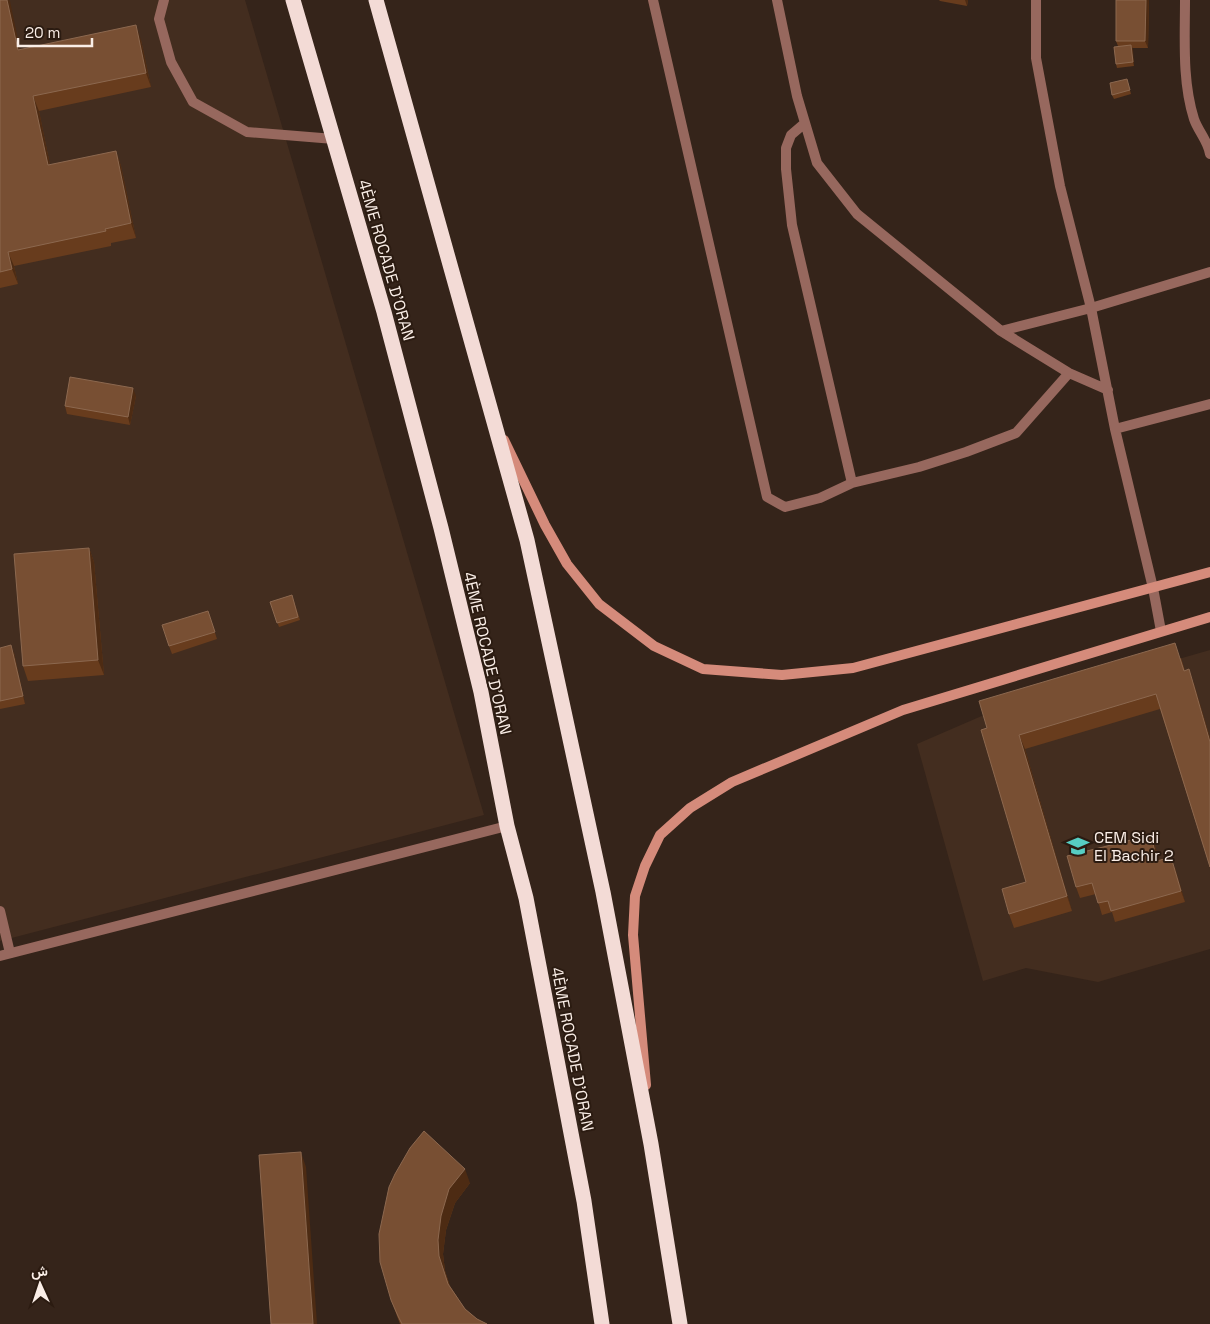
<svg xmlns="http://www.w3.org/2000/svg" width="1210" height="1324" font-family="'Space Grotesk',Vazirmatn,sans-serif">
  <style>
    .built { fill: #432d1f }
    .lines { fill: none; stroke-linecap: round; stroke-linejoin: round }
    .lane { stroke: #97685e; stroke-width: 10 }
    .street { stroke: #97685e; stroke-width: 10 }
    .secondary { stroke: #d58b7b; stroke-width: 10 }
    .highway { stroke: #f3dbd6; stroke-width: 15 }
    .wall { fill: #683c1d }
    .shaded-wall { fill: #4d2b13 }
    .building { fill: #784f33; stroke: #8c684f }
    .labels { text-anchor: middle; stroke-width: 4; stroke-linejoin: round; paint-order: stroke }
    .street-label { font-size: 16px; fill: #faeee7; stroke: #2b1b11 }
    .poi-label { font-size: 16px; fill: #faeee7; stroke: #2b1b11; text-anchor: start }
  </style>
  <rect width="100%" height="100%" fill="#35241a"/>
  <!-- built -->
  <path class="built" d="M 0,0 L 245,0 L 484,815 L 0,941 Z
    M 1210,650 L 1210,949 L 1098,982 L 1026,968 L 983,981 L 917,744 L 984,715 Z"/>
  <g class="lines">
    <!-- lane -->
    <path class="lane" d="M 164,0 L 159,19 L 171,62 L 193,102 L 247,132 L 334,139
      M 0,911 L 10,953"/>
    <!-- street -->
    <path class="street" d="M 653,0 L 767,497 L 785,507 L 820,498 L 852,483 L 919,467 L 966,452 L 1016,433 L 1069,373
      M 777,0 L 797,96 L 817,163 L 857,214 L 1001,331 L 1069,373 L 1108,390
      M 1036,0 L 1036,58 L 1060,186 L 1091,308 L 1115,429 L 1153,588 L 1161,631
      M 1185,0 C 1185,39 1182,81 1194,119 C 1198,131 1208,141 1210,154
      M 805,123 L 791,135 L 786,148 L 786,169 L 792,225 L 852,483
      M 1001,331 L 1091,308 L 1210,272
      M 1115,429 L 1210,404
      M 0,956 L 507,826"/>
    <!-- secondary -->
    <path class="secondary" d="M 504,440 L 545,525 L 567,564 L 599,604 L 654,646 L 703,669 L 782,675 L 853,668 L 1210,572
      M 646,1085 L 633,935 L 635,896 L 645,866 L 660,835 L 690,808 L 732,782 L 903,710 L 1210,617"/>
    <!-- highway -->
    <path class="highway" d="M 293,0 L 384,312 L 441,528 L 481,692 L 507,826 L 526,898 L 584,1201 L 602,1324
      M 376,0 L 527,540 L 603,892 L 651,1144 L 680,1324"/>
  </g>
  <!-- wall -->
  <path class="wall" d="M 0,0 L 9,0 L 20,50 L 141,40 L 151,87 L 39,111 L 50,165 L 116,151 L 121,166 L 136,238 L 111,243 L 111,246 L 14,266 L 18,284 L 0,288 Z
    M 939,0 L 968,0 L 967,6 L 940,1 Z
    M 1149,0 L 1148,48 L 1132,48 L 1134,66 L 1117,68 L 1116,64 L 1118,46 L 1116,41 Z
    M 1127,79 L 1131,94 L 1114,99 L 1112,95 Z
    M 136,396 L 130,425 L 67,414 L 65,406 Z
    M 89,548 L 94,562 L 104,675 L 28,681 L 23,666 Z
    M 292,595 L 300,620 L 279,627 L 270,602 Z
    M 208,611 L 217,639 L 172,654 L 169,646 Z
    M 0,648 L 14,653 L 25,704 L 0,709 Z
    M 1181,658 L 1185,671 L 1194,684 L 1210,738 L 1210,867 L 1160,709 L 1025,749 L 1072,911 L 1014,928 L 1009,914 L 1026,882 L 981,730 Z
    M 1151,835 L 1155,846 L 1159,861 L 1175,868 L 1185,902 L 1115,922 L 1112,912 L 1102,915 L 1096,894 L 1080,898 L 1076,887 Z
    M 395,1174 L 470,1183 L 455,1203 L 446,1230 L 443,1254 L 445,1271 L 450,1286 L 465,1309 L 477,1319 L 487,1324 L 400,1324 L 391,1300 Z"/>
  <!-- shaded-wall -->
  <path class="shaded-wall" d="M 7,0 L 9,0 L 10,1 L 23,64 L 18,50 Z
    M 965,0 L 968,0 L 967,6 Z
    M 1146,0 L 1149,0 L 1148,48 L 1145,41 Z
    M 136,25 L 141,40 L 151,87 L 146,73 Z
    M 1131,45 L 1133,49 L 1134,66 L 1133,62 Z
    M 33,96 L 39,111 L 53,180 L 48,165 Z
    M 116,151 L 121,166 L 136,238 L 131,223 Z
    M 8,252 L 14,266 L 18,284 L 12,269 Z
    M 133,388 L 136,396 L 130,425 L 128,417 Z
    M 89,548 L 94,562 L 104,675 L 98,660 Z
    M 11,645 L 14,653 L 25,704 L 23,696 Z
    M 1189,669 L 1194,684 L 1210,738 L 1210,742 Z
    M 1019,735 L 1025,749 L 1072,911 L 1067,896 Z
    M 1151,835 L 1155,846 L 1162,872 L 1157,861 Z
    M 1171,857 L 1175,868 L 1185,902 L 1181,891 Z
    M 301,1152 L 306,1167 L 317,1324 L 313,1324 Z
    M 465,1169 L 470,1183 L 455,1203 L 446,1230 L 443,1254 L 445,1271 L 454,1299 L 439,1256 L 438,1240 L 441,1216 L 449,1189 Z"/>
  <!-- building -->
  <path class="building" d="M 0,0 L 7,0 L 18,50 L 136,25 L 146,73 L 33,96 L 48,165 L 116,151 L 131,223 L 105,229 L 106,231 L 8,252 L 12,269 L 0,272 Z
    M 1116,0 L 1146,0 L 1145,41 L 1116,41 Z
    M 1131,45 L 1133,62 L 1116,64 L 1114,47 Z
    M 1127,79 L 1130,90 L 1112,95 L 1110,83 Z
    M 70,377 L 133,388 L 128,417 L 65,406 Z
    M 89,548 L 98,660 L 23,666 L 14,554 Z
    M 292,595 L 298,617 L 277,623 L 270,602 Z
    M 208,611 L 215,632 L 169,646 L 162,625 Z
    M 1175,643 L 1184,671 L 1189,669 L 1210,742 L 1210,867 L 1156,694 L 1019,735 L 1067,896 L 1009,914 L 1002,889 L 1026,882 L 981,730 L 987,728 L 979,701 Z
    M 11,645 L 23,696 L 0,701 L 0,648 Z
    M 1151,835 L 1157,861 L 1171,857 L 1181,891 L 1111,911 L 1108,901 L 1098,903 L 1092,883 L 1076,887 L 1067,856 Z
    M 424,1131 L 465,1169 L 449,1189 L 441,1216 L 438,1240 L 439,1256 L 448,1284 L 465,1309 L 477,1319 L 487,1324 L 402,1324 L 398,1316 L 391,1300 L 380,1262 L 379,1234 L 389,1187 L 395,1174 L 410,1148 Z
    M 301,1152 L 313,1324 L 271,1324 L 259,1155 Z"/>
  <!-- icons -->
  <defs>
    <g id="school-bare" transform="scale(1.725)"><path d="M0-5L7-2L0 1L-7-2ZM-4 1L0 2.5L4 1V4Q0 6-4 4Z" fill="#56cec3" stroke="#2b1b11" stroke-width="2.5" paint-order="stroke"/></g>
  </defs>
  <g fill-rule="evenodd">
    <use href="#school-bare" x="1078" y="846"/>
  </g>
  <g class="labels">
    <!-- street labels -->
    <g class="street-label">
      <text transform="translate(387 260) rotate(74)" y="6">4ÈME ROCADE D'ORAN</text>
      <text transform="translate(488 653) rotate(77)" y="6">4ÈME ROCADE D'ORAN</text>
      <text transform="translate(573 1049) rotate(79)" y="6">4ÈME ROCADE D'ORAN</text>
    </g>
    <!-- poi labels -->
    <g class="poi-label">
      <text x="1094" y="843">CEM Sidi<tspan x="1094" dy="18">El Bachir 2</tspan></text>
    </g>
  </g>
  <!-- north arrow -->
  <g transform="translate(40 1284) rotate(357)" stroke="#2b1b11" stroke-width="4" paint-order="stroke">
  <path d="M0-4L9 19L0 12L-9 19Z" fill="#faeee7"/>
  <text y="-8" font-size="14" font-weight="bold" text-anchor="middle" fill="#faeee7">ش</text>
  </g>
  <!-- scale -->
  <path d="M18 38v8h74v-8" fill="none" stroke="#faeee7" stroke-width="2.5"/>
  <text x="25" y="38" font-size="15" fill="#faeee7" stroke="#2b1b11" stroke-width="4" paint-order="stroke">20 m</text>
</svg>
